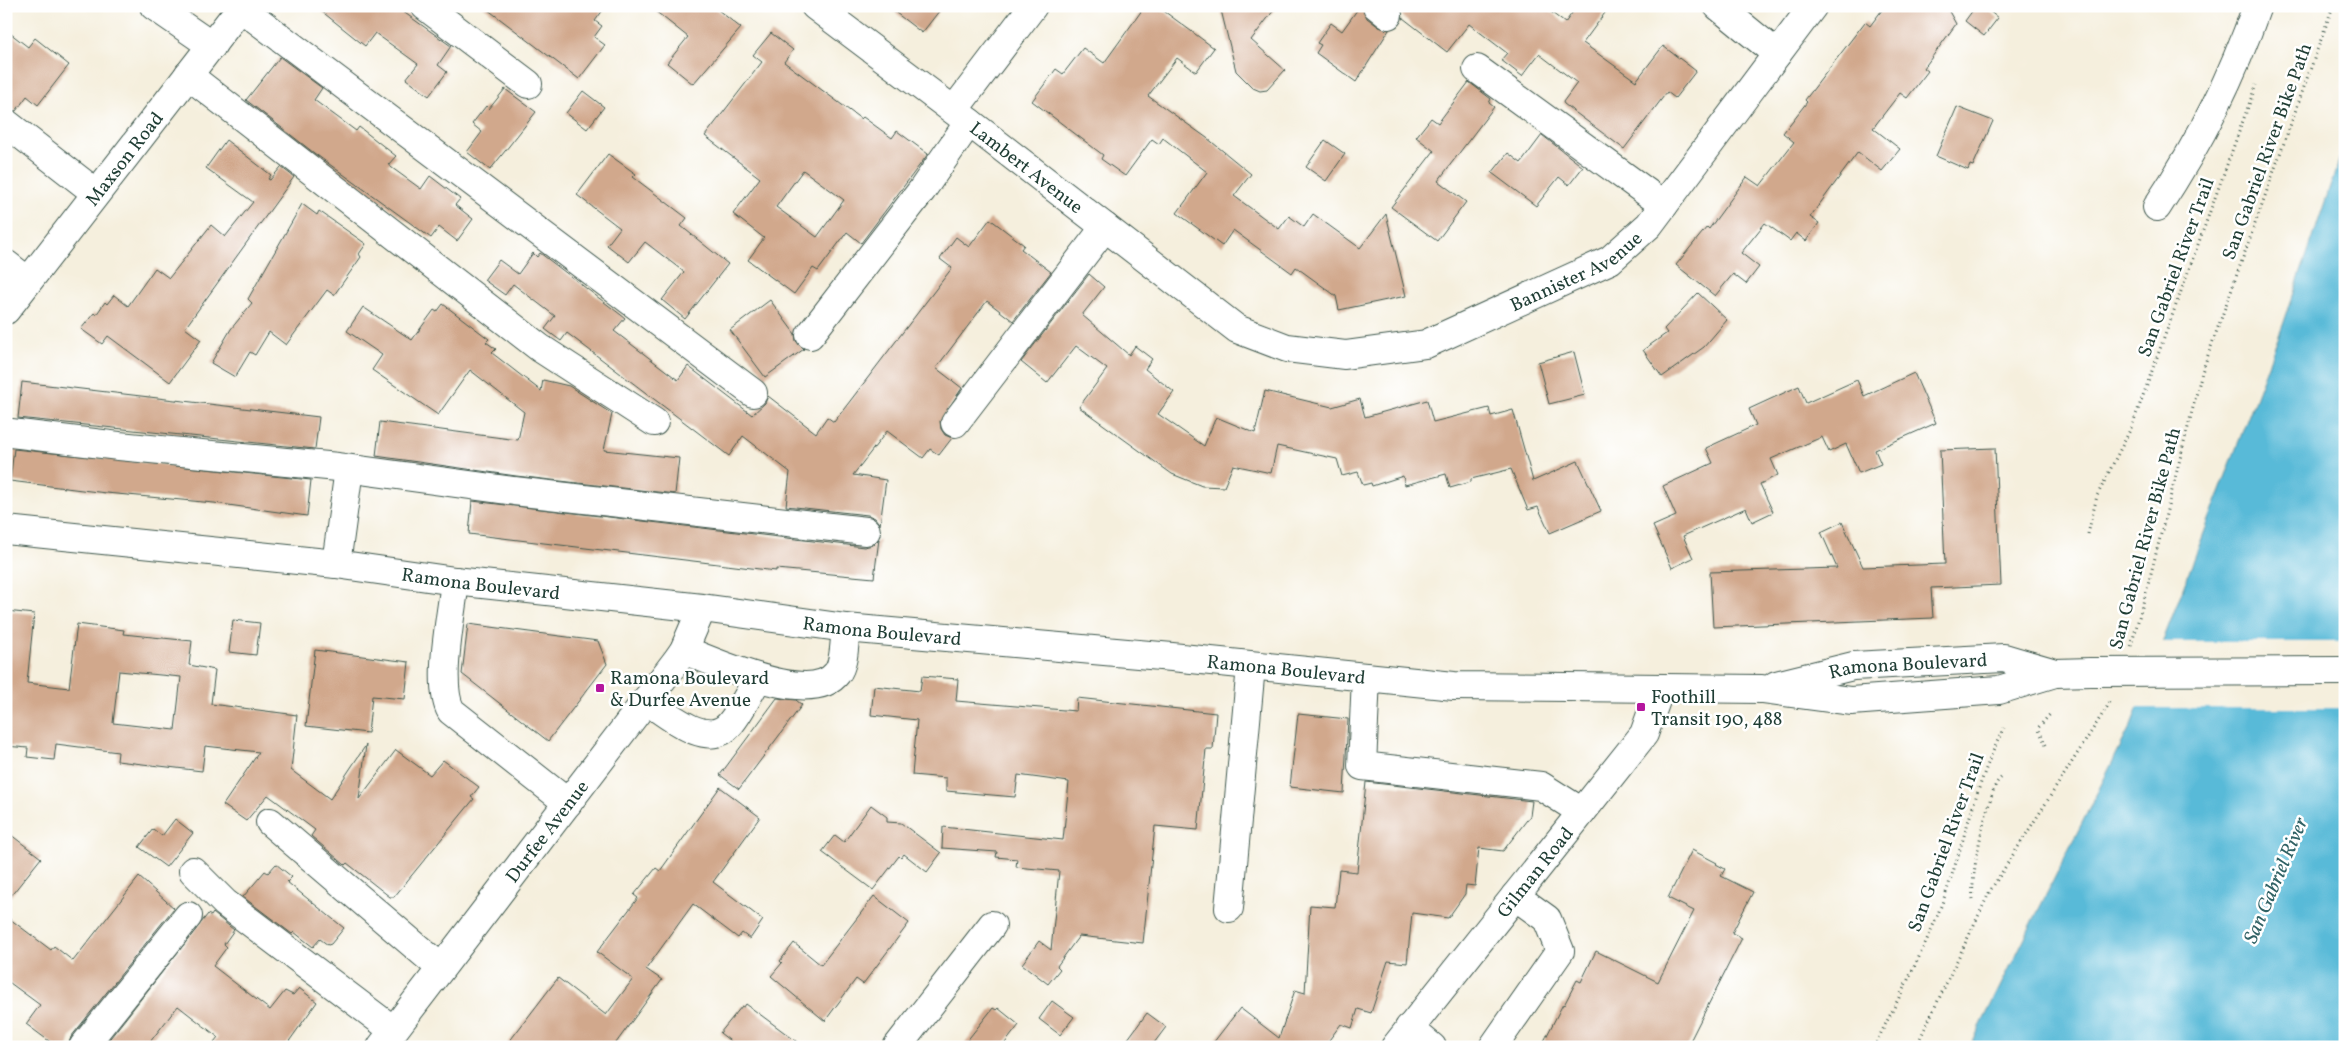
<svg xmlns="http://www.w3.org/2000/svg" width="2351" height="1053" font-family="Vollkorn,serif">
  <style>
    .water { fill: #59bad8; stroke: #3c7c86 }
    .pier { fill: #f5efdd }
    .building { fill: #d1a88c; fill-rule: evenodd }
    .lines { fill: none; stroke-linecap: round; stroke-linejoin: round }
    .minor-casing { stroke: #3f584d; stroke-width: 30 }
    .major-casing { stroke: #3f584d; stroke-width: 30 }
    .path { stroke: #3f584d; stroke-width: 3; stroke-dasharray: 1 4; stroke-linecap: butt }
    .minor { stroke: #fff; stroke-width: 28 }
    .major { stroke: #fff; stroke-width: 28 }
    .major-bridge-casing { stroke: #3f584d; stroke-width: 30; stroke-linecap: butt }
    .major-bridge { stroke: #fff; stroke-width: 28 }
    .poi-dot { fill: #b5179e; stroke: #fff; stroke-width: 2 }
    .labels { text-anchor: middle; stroke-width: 5; stroke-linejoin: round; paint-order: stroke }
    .street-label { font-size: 19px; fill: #1f3d34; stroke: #fff }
    .poi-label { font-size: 19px; fill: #1f3d34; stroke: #fff; text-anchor: start }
    .water-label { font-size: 20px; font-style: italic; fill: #306265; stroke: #fff }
  </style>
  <rect width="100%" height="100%" fill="#fff"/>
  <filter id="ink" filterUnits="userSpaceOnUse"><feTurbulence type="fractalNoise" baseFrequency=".02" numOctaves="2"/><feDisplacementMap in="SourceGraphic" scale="10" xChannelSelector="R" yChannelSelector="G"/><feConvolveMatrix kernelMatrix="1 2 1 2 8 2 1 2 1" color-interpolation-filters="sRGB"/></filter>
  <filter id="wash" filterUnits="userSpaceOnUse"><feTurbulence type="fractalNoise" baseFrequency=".0096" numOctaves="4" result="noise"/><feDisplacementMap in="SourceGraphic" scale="20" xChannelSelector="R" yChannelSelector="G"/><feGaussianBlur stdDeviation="1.12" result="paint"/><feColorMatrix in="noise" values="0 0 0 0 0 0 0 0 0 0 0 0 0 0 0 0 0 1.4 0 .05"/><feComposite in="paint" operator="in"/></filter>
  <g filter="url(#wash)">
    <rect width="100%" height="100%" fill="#f5efdd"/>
    <!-- water -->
    <path class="water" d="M 2345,143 L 2345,1047 L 1970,1047 L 2131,725 L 2283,325 Z"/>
    <!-- pier -->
    <path class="pier" d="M 2160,642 L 2345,642 L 2345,708 L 2135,708 Z"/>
    <g id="blocks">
      <!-- building -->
      <path class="building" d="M 315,6 L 395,6 L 451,46 L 438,65 L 447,72 L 429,96 L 406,79 L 418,64 L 375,33 L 365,46 Z
        M 483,6 L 606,6 L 595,21 L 602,26 L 594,37 L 605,45 L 579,79 Z
        M 649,6 L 713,6 L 741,28 L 693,84 L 667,63 L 688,37 Z
        M 887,6 L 943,6 L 922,33 Z
        M 1145,6 L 1157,6 L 1214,48 L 1196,72 L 1177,58 L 1148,96 L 1207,138 L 1251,174 L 1234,196 L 1279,229 L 1289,216 L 1304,227 L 1313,214 L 1360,248 L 1386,214 L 1406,296 L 1339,310 L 1336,296 L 1296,267 L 1292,273 L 1233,230 L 1222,246 L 1177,213 L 1207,172 L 1163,138 L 1159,144 L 1152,139 L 1125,176 L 1101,159 L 1103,155 L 1032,101 L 1056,69 L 1063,74 L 1083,48 L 1104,63 Z
        M 1220,6 L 1277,6 L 1251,40 L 1285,70 L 1267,90 L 1260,91 L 1253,88 L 1236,71 Z
        M 1360,6 L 1362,6 L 1367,18 L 1379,27 L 1389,30 L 1356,82 L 1316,53 L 1321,45 L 1317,43 L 1331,23 L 1342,31 Z
        M 1400,6 L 1543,6 L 1565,23 L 1577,6 L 1610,6 L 1583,43 L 1636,81 L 1663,46 L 1696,71 L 1675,98 L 1667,92 L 1624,149 L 1564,104 L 1563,102 L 1577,83 L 1539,54 L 1522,76 L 1501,60 L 1507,53 L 1469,24 L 1447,52 L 1403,18 Z
        M 1885,6 L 1946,6 L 1956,24 L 1924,68 L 1928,71 L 1907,98 L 1900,93 L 1873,128 L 1900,149 L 1882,171 L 1858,152 L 1810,217 L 1819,223 L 1806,241 L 1796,233 L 1790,241 L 1765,223 L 1741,253 L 1759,267 L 1746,284 L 1733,274 L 1715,296 L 1676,265 L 1707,227 L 1709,229 L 1747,177 L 1760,186 L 1794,142 L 1783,133 L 1807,102 L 1805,100 L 1865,22 L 1870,26 Z
        M 1976,6 L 1983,6 L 1998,18 L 1984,36 L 1965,21 Z
        M 6,30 L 28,47 L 35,38 L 69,65 L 38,105 L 27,96 L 16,111 L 6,108 Z
        M 771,33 L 793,50 L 784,62 L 861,119 L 863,117 L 892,138 L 897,131 L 928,154 L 861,243 L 847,232 L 818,271 L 813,268 L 794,294 L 748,260 L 764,238 L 733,214 L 760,178 L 705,136 L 762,62 L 753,55 ZM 803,170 L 844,200 L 817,237 L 776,207 Z
        M 280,57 L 322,88 L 314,100 L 356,131 L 359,127 L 396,156 L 388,165 L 421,189 L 430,176 L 460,199 L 455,205 L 473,219 L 457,241 L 439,227 L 431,238 L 314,153 L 246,100 Z
        M 1469,82 L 1491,99 L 1489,103 L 1494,107 L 1438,181 L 1466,202 L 1437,241 L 1391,207 L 1434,151 L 1416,137 L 1431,118 L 1438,123 Z
        M 505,89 L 536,112 L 490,170 L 467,152 L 482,132 L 472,124 L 486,106 L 489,109 Z
        M 583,91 L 604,107 L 587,129 L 566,113 Z
        M 1957,107 L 1993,121 L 1973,166 L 1970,165 L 1968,170 L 1936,156 Z
        M 1542,135 L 1583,167 L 1569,185 L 1559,177 L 1536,206 L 1492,173 L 1508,153 L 1521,163 Z
        M 226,140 L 271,175 L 268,179 L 270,180 L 281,167 L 294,177 L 185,328 L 201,340 L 170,382 L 108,336 L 102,344 L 81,329 L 94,313 L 96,315 L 105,302 L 107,304 L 114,295 L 128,306 L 155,268 L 169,278 L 211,225 L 225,237 L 253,202 L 206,168 Z
        M 1325,140 L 1345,154 L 1326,181 L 1306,167 Z
        M 608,154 L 636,174 L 633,177 L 687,218 L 681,226 L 728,264 L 685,319 L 662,300 L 684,272 L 645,242 L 629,262 L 607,245 L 620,228 L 577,195 Z
        M 302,204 L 317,215 L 319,211 L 366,244 L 359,254 L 361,257 L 334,295 L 327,290 L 286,345 L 269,332 L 255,355 L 250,352 L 235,377 L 211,363 L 231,329 L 252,303 L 248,299 Z
        M 990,219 L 1024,245 L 1021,249 L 1051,272 L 1013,321 L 987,301 L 936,368 L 962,388 L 940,421 L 941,429 L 945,435 L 952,438 L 939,455 L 930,449 L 923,458 L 887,431 L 853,475 L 886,480 L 880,525 L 875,518 L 868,515 L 786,506 L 790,472 L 743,436 L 729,456 L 567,333 L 561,341 L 545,329 L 555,316 L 513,284 L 505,295 L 484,280 L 499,260 L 518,274 L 533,253 L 537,257 L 540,253 L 625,318 L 614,331 L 678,380 L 688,366 L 752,415 L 765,403 L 768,396 L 816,433 L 827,417 L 834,422 L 952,268 L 940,259 L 956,237 L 969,247 Z
        M 1089,274 L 1104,287 L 1082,315 L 1129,355 L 1135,346 L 1152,359 L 1145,369 L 1174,392 L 1158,414 L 1204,446 L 1216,417 L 1255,433 L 1265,391 L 1332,407 L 1360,399 L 1365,417 L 1427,400 L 1433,422 L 1489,408 L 1491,416 L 1513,410 L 1533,481 L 1578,461 L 1601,511 L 1550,533 L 1538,507 L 1528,510 L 1511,469 L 1471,479 L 1471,482 L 1450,488 L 1446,474 L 1405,485 L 1403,476 L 1372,486 L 1371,483 L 1363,485 L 1358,472 L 1342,476 L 1337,459 L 1277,446 L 1271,473 L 1233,465 L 1224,487 L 1202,486 L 1172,474 L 1079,407 L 1107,369 L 1076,346 L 1047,383 L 1021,362 Z
        M 1698,293 L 1727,320 L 1704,347 L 1662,377 L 1643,350 L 1667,333 L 1664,329 Z
        M 770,300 L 795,334 L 796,341 L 804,349 L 765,377 L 730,330 Z
        M 443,304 L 489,339 L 486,342 L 496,349 L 492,353 L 541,391 L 543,380 L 569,386 L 612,414 L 604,450 L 679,458 L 675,494 L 516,476 L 376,456 L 380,422 L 518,440 L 524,412 L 470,370 L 438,415 L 372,370 L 382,355 L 347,331 L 363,307 L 412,340 L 434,310 L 437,312 Z
        M 1574,352 L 1585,395 L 1549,404 L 1538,362 Z
        M 1914,373 L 1936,423 L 1875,450 L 1881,464 L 1859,473 L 1846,444 L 1829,452 L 1822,437 L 1771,459 L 1778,475 L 1760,484 L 1773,512 L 1752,522 L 1746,508 L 1683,536 L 1693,558 L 1672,568 L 1653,526 L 1676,516 L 1663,486 L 1713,463 L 1706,448 L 1756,425 L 1749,409 L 1799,386 L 1806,403 L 1857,380 L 1864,396 Z
        M 22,382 L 319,417 L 315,449 L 18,418 Z
        M 1995,448 L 2001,585 L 1931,588 L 1933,618 L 1713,627 L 1710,572 L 1837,568 L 1821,532 L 1842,522 L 1863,567 L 1945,564 L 1940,450 Z
        M 14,449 L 311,480 L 307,516 L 214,503 L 106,493 L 10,481 Z
        M 472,501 L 864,547 L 873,545 L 879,539 L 874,578 L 776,569 L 776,571 L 469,534 Z
        M 6,611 L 34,614 L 27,683 L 69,688 L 77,624 L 124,630 L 123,634 L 192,641 L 189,665 L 215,670 L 211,704 L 297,715 L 291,770 L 330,799 L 366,745 L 359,799 L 396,750 L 430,775 L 443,760 L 479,787 L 471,797 L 474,799 L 394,897 L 390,897 L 347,863 L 345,865 L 311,836 L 315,830 L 268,795 L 246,821 L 223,805 L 259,752 L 205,746 L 202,771 L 117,761 L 118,752 L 56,744 L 54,760 L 27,757 L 28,748 L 6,746 ZM 119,671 L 181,677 L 175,730 L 113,723 Z
        M 233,620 L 260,623 L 256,655 L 229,652 Z
        M 468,624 L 598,641 L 607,664 L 548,741 L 462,674 Z
        M 315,650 L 409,662 L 405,699 L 372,696 L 368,733 L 306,726 Z
        M 922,676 L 958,679 L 956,701 L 1076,711 L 1077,698 L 1216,713 L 1213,749 L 1206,749 L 1198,830 L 1155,826 L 1143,943 L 1079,936 L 1057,966 L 1060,969 L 1048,984 L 1022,964 L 1039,941 L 1051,950 L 1059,871 L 1016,867 L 1017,859 L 996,857 L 997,852 L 942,848 L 943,827 L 1063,840 L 1069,782 L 1018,775 L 1015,797 L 946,791 L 946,778 L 912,775 L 917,720 L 871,715 L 874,686 L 920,691 Z
        M 777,698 L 796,700 L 802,705 L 739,789 L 720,775 Z
        M 1298,714 L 1348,719 L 1344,793 L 1290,787 Z
        M 1366,782 L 1532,801 L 1530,816 L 1503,851 L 1479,848 L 1475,886 L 1466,885 L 1465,894 L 1448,918 L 1412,913 L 1407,963 L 1388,961 L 1371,1013 L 1358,1009 L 1352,1028 L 1341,1024 L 1324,1047 L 1210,1047 L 1240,1008 L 1279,1038 L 1295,990 L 1305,993 L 1310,905 L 1335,907 L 1339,870 L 1357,872 Z
        M 720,787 L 760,817 L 713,882 L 763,920 L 750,939 L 742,933 L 738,938 L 693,904 L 646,969 L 662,980 L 613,1047 L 505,1047 L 558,978 L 606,1015 L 633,979 L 597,952 L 638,898 L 634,895 L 656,868 L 660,871 Z
        M 871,805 L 887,817 L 887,822 L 901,823 L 941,853 L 927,872 L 904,854 L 901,858 L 899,856 L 873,890 L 822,852 L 835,835 L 844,842 Z
        M 175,819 L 193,833 L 166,867 L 139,847 L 153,829 L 162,836 Z
        M 6,831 L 41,858 L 6,902 Z
        M 1692,850 L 1717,863 L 1716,864 L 1725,869 L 1721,876 L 1753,892 L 1732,933 L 1742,938 L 1687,1047 L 1541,1047 L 1563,1004 L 1564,1005 L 1577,980 L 1581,982 L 1596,951 L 1658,982 L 1694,911 L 1668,898 Z
        M 276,864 L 292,877 L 287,882 L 344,928 L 331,944 L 328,945 L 320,939 L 313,947 L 294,932 L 292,934 L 243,897 L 265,871 L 268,873 Z
        M 139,877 L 174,908 L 71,1037 L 68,1047 L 57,1047 L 26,1024 L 40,1005 L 6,980 L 6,916 L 51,950 L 54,946 L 73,961 Z
        M 874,896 L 909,923 L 863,984 L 856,979 L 825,1021 L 771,976 L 782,963 L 780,961 L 794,943 L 821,965 Z
        M 213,913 L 234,930 L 224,944 L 227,947 L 213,966 L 270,1010 L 285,991 L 293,995 L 299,988 L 317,1002 L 285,1047 L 210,1047 L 218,1037 L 178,1006 L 146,1047 L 103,1047 L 208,914 L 211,916 Z
        M 1052,1001 L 1074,1017 L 1060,1035 L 1039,1019 Z
        M 746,1004 L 804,1047 L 738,1047 L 720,1033 L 742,1006 L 744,1007 Z
        M 993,1008 L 996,1010 L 998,1008 L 1019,1025 L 1002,1047 L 962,1047 Z
        M 1147,1013 L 1166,1027 L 1151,1047 L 1122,1047 Z"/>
    </g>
  </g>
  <g filter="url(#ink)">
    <use href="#blocks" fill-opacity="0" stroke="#3f584d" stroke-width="1"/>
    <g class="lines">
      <!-- minor casing -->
      <g class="minor-casing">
        <g id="minor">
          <path d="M 154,6 L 212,46"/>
          <path d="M 425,6 L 528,84"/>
          <path id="s1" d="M 815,6 L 969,122 L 1237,329 L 1287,348 L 1345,355 L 1426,344 L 1610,260 L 1649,225 L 1813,6"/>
          <path d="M 1377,6 L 1388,15"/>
          <path d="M 1718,6 L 1777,54"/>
          <path d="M 241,8 L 753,393"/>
          <path d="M 1477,69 L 1664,205"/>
          <path d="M 188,75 L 540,348 L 654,422"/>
          <path d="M 954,110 L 1033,6"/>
          <path d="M 6,123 L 96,193"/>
          <path d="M 2157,207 C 2198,145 2233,76 2257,6"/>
          <path d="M 6,264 L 28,281"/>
          <path id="s2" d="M 6,310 L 242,6"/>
          <path d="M 810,335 L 922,190 L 969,122"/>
          <path d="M 955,423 L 1105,227"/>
          <path d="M 11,433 L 119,446 L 338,467 L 514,491 L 866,531"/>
          <path d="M 336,564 L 349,469"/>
          <path d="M 455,581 C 452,612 436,684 451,711 L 568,803"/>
          <path d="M 684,650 C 714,662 812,707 837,673 C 845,663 844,641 846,628"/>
          <path d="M 1366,677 L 1362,766 L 1541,786 L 1582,812"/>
          <path d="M 646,700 C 666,713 708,751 730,724 C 741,711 749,693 758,678"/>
          <path d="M 270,822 L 441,968"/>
          <path d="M 193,871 L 225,903 L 393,1030"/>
          <path d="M 1229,908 L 1251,666"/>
          <path d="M 1409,1028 L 1432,1047"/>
          <path d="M 83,1047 L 188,916"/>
          <path d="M 897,1047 L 992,925"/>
          <path id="s3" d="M 1395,1047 L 1644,734 L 1660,689"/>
          <path d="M 1493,1047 L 1560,951 L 1547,919 L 1515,896"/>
        </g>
      </g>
      <!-- major casing -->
      <g class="major-casing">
        <g id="major">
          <path id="s4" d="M 6,530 L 336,564 L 455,581 L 702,608 L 846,628 L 1172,657 L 1454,686 L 1762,689 L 1851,701 L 1999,690 L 2055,673 L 2091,672"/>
          <path id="s5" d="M 1776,685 L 1853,666 L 2004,658 L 2055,673"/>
          <path id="s6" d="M 381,1047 L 677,660 L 684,650 L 702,608"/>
        </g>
      </g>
      <!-- path -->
      <path class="path" d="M 2088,534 L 2097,496 L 2132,426 L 2256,85
        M 2131,646 L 2147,589 L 2202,372 L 2333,6
        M 2046,745 L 2038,728 L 2052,712
        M 1973,899 C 1970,876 1986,806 1996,784 C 1998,780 2001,778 2004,775
        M 1874,1047 C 1900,995 1929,942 1948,887 C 1966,834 1978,778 2004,728
        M 1916,1047 L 1990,891 L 2107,707 L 2110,699"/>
      <!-- minor -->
      <use href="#minor" class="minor"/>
      <!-- major -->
      <use href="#major" class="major"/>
      <!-- major-bridge casing -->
      <g class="major-bridge-casing">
        <path id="major-bridge" d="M 2091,672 L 2345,671"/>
      </g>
      <!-- major-bridge -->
      <use href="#major-bridge" class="major-bridge"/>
    </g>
  </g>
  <!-- markers -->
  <g class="poi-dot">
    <rect x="595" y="683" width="10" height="10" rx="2.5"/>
    <rect x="1636" y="702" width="10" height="10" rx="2.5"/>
  </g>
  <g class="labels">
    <!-- street labels -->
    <g class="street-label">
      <text transform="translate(2266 151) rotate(-70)" y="7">San Gabriel River Bike Path</text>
      <text dy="7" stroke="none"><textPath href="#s2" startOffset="192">Maxson Road</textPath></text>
      <text dy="7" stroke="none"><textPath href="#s1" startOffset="266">Lambert Avenue</textPath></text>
      <text transform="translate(2175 267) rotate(-70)" y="7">San Gabriel River Trail</text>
      <text dy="7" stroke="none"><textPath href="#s1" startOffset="892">Bannister Avenue</textPath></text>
      <text transform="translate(2144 538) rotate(-75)" y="7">San Gabriel River Bike Path</text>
      <text dy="7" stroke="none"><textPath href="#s4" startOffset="478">Ramona Boulevard</textPath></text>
      <text dy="7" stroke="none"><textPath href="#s4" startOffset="882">Ramona Boulevard</textPath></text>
      <text dy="7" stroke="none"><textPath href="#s5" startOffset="134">Ramona Boulevard</textPath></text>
      <text dy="7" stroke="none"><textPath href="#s4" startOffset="1288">Ramona Boulevard</textPath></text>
      <text dy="7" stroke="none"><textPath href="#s6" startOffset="272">Durfee Avenue</textPath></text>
      <text transform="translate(1945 842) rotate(-70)" y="7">San Gabriel River Trail</text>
      <text dy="7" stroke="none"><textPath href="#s3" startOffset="224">Gilman Road</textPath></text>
    </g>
    <!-- poi labels -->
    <g class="poi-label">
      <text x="610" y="684">Ramona Boulevard<tspan x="610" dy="22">&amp; Durfee Avenue</tspan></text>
      <text x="1651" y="703">Foothill<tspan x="1651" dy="22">Transit 190, 488</tspan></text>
    </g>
    <!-- water labels -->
    <g class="water-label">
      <text transform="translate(2275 880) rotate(-67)" y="7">San Gabriel River</text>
    </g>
  </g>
  <!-- margin -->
  <rect width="2351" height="1053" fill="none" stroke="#fff" stroke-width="25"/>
</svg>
